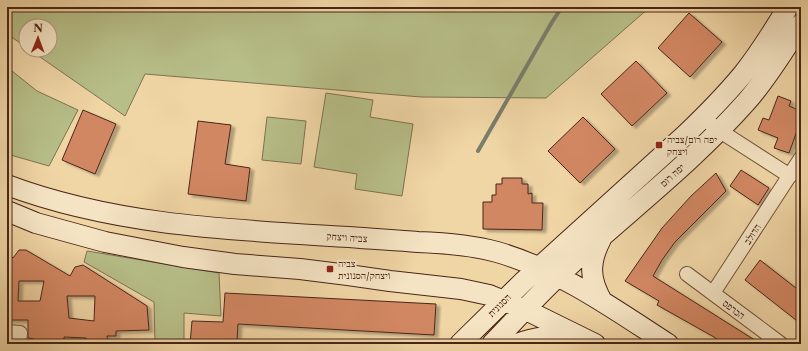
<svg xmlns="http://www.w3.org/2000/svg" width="808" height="351" font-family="'Libre Caslon Text','Frank Ruhl Libre',serif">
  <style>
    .green { fill: #b7be88; stroke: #807250 }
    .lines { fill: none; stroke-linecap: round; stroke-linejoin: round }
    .stream { stroke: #7a7e6c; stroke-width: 4 }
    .building { fill: #d28764; stroke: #492618; fill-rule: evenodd; filter: url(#shadow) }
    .street-casing { stroke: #73523b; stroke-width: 16 }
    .secondary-casing { stroke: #492618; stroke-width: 22 }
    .street { stroke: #f5e4c4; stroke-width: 14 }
    .secondary { stroke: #f5e4c4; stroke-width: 20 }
    .poi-dot { fill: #8f2418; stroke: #f5e4c4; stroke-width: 1.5 }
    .labels { text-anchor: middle; stroke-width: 3.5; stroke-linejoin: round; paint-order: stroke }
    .poi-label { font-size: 10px; fill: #492618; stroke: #f5e4c4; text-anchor: start }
    .street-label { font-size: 10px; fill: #492618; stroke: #f5e4c4 }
  </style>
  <defs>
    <filter id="shadow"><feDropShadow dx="4" dy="2.5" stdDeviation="1" flood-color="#0004"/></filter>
  </defs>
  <rect width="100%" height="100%" fill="#f0d5a5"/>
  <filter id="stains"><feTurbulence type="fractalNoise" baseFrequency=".005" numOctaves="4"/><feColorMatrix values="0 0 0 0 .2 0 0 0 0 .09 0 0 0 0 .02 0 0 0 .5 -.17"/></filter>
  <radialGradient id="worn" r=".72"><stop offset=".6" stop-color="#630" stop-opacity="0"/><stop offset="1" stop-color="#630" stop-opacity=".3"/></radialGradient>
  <!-- green -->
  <path class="green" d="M 7,7 L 650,7 L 546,98 L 421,97 L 145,74 L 125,116 L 30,50 L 50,50 L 50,26 L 26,26 L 26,47 L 7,34 Z
    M 7,67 L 37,91 L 78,110 L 49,166 L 7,154 Z
    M 326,93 L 373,100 L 370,117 L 413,124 L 402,196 L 355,189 L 357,174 L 314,167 Z
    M 267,117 L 306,121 L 301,164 L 262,160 Z
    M 87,251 L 219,273 L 221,316 L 184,313 L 184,344 L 155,344 L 154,302 L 84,262 Z"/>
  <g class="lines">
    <!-- stream -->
    <path class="stream" d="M 478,151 L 552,22 L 562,7"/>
  </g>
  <!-- building -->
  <path class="building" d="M 689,13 L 722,42 L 690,77 L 658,48 Z
    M 636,61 L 667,93 L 632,126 L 601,94 Z
    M 778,96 L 791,101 L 789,106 L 801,111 L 801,132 L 797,131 L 789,153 L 774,148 L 778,138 L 758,130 L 763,118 L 769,120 Z
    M 83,110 L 116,124 L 95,174 L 62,160 Z
    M 583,117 L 615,149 L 580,183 L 548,151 Z
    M 198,121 L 231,125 L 225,164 L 250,168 L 246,201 L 188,194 Z
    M 741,170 L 769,188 L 758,205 L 730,186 Z
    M 716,173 L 726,191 L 675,242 L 662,260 L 653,276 L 761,344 L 723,344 L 714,337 L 657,305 L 659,301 L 625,281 L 662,228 L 691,196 Z
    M 502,178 L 522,178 L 522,184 L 528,184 L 528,194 L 532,193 L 532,203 L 543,203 L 542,230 L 483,229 L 483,202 L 492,202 L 492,195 L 496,195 L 496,184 L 502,184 Z
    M 19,250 L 26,250 L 70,276 L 75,267 L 83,265 L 147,306 L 149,330 L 116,331 L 116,336 L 107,336 L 108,344 L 86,344 L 86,338 L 64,337 L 64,344 L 34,344 L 34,339 L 28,338 L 28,320 L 7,320 L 7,254 L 13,258 ZM 19,281 L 44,281 L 40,301 L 18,301 ZM 67,296 L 95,296 L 94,321 L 69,318 Z
    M 760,260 L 801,292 L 801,324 L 745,280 Z
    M 225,293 L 436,304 L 434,335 L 238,324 L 237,341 L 220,341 L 220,344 L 190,344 L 192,321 L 223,322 Z"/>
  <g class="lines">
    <!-- street casing -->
    <g class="street-casing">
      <path id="street" d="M 703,118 L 720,131 L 790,176
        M 687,274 L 781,344
        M 713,293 L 801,158
        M 7,332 L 20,333 L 19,344"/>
    </g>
    <!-- secondary casing -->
    <g class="secondary-casing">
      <path id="secondary" d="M 7,185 C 116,226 234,230 349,237 C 372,239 395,240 418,242 C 445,243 472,245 497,252 C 560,270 614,309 668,344
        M 7,211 L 36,223 L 105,242 L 183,257 L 235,264 L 300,269 L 348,275 L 390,281 L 461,289 L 489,295 L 526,310 L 595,344
        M 601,239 C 589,262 589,279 602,301
        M 460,344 L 523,282 L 683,137 C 704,117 724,97 743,74 C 760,53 774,30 788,7
        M 492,344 C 518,317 543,289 571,264 C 630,210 694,161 747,101 C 768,77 784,50 801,24
        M 517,344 C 536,336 555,336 576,337"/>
    </g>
    <!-- street -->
    <use href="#street" class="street"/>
    <!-- secondary -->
    <use href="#secondary" class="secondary"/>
  </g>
  <!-- markers -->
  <g class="poi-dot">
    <rect x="655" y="141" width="8" height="8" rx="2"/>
    <rect x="326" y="265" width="8" height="8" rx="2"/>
  </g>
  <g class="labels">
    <!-- poi labels -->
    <g class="poi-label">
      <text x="667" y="143">יפה רום/צביה<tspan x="667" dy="12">ויצחק</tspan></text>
      <text x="338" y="267">צביה<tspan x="338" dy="12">ויצחק/הסנונית</tspan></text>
    </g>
    <!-- street labels -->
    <g class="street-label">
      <text transform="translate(672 175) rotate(-42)" y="4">יפה רום</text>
      <text transform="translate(752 234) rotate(-57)" y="4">הדולב</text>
      <text transform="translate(347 237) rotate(4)" y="4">צביה ויצחק</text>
      <text transform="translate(499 305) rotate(-45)" y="4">הסנונית</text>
      <text transform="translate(734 309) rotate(37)" y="4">הכרפס</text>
    </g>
  </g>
  <!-- margin -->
  <rect width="808" height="351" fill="none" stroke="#f0d5a5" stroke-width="24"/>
  <rect x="8" y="8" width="792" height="335" fill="none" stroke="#492618" stroke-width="2"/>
  <rect x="12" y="12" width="784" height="327" fill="none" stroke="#492618"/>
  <!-- north arrow -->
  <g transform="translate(38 38) rotate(1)"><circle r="19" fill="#f5e4c4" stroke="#b0987f"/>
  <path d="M0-3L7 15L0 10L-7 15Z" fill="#8f2418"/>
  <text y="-6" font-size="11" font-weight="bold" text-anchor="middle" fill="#492618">N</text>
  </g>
  <rect width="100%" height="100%" filter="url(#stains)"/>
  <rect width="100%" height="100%" fill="url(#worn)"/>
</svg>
